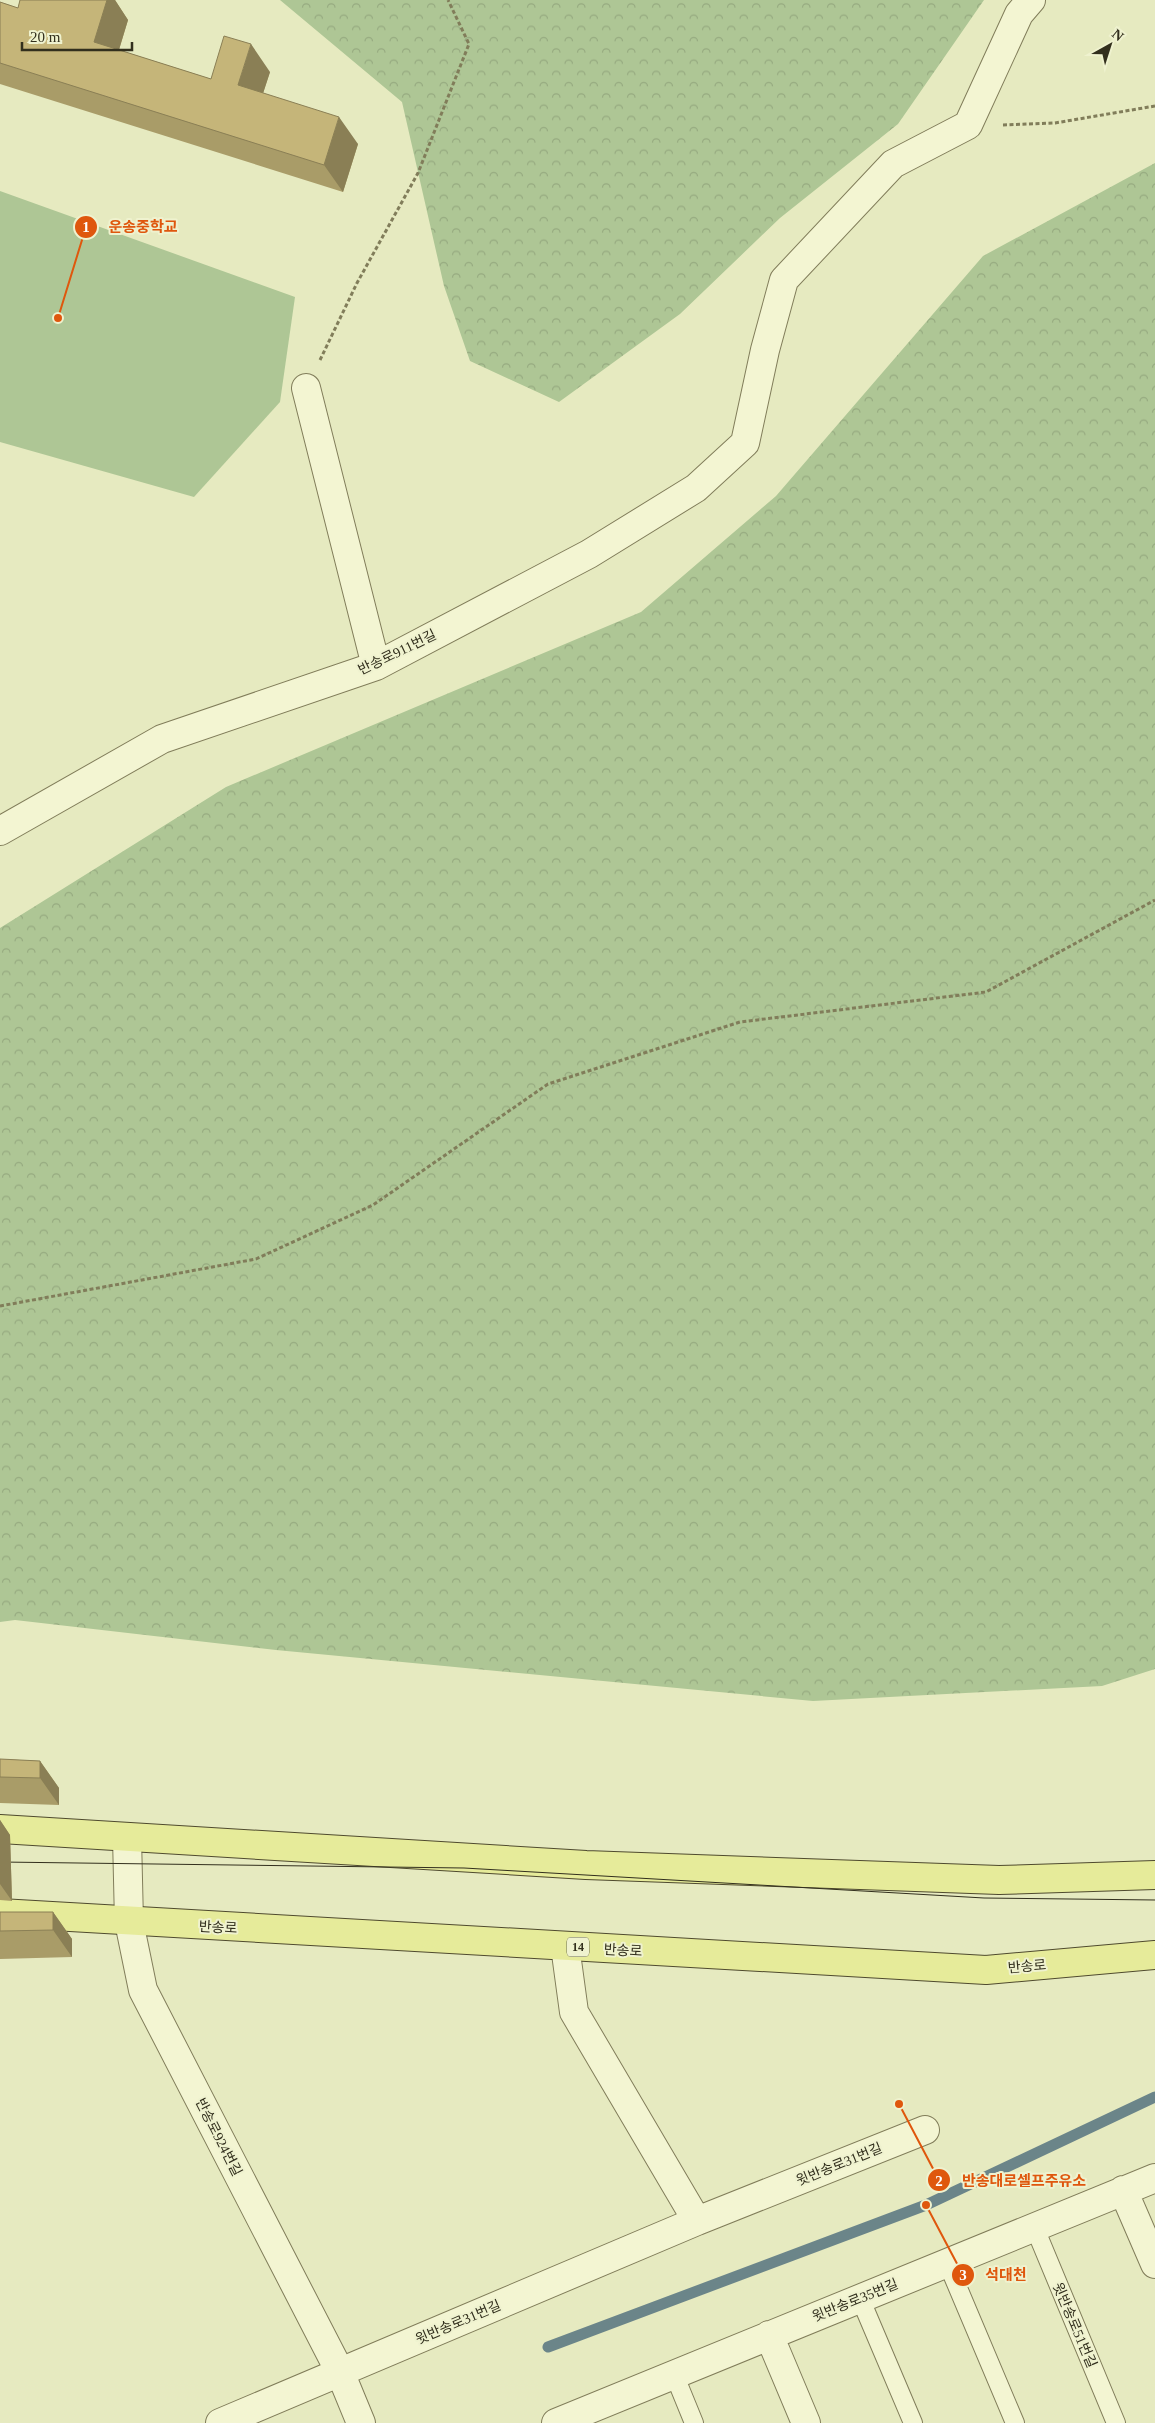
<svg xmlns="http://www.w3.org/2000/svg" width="1155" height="2423" font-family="'Times New Roman','Noto Sans KR',serif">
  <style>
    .forest { fill: url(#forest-crowns) }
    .green { fill: #aec695 }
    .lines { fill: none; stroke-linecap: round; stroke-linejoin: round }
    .stream { stroke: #6b8589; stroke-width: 11 }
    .lane-casing { stroke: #817d5a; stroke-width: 20 }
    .street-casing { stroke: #817d5a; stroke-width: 30 }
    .primary-casing { stroke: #4f4a2e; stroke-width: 30 }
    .path { stroke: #817d5a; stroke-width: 3; stroke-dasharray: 4 2.5; stroke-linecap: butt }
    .lane { stroke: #f3f5d2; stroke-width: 18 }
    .street { stroke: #f3f5d2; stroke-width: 28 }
    .primary { stroke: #e6eb9a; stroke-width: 28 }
    .tram { stroke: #322f1d; stroke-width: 1 }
    .wall { fill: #a99c68 }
    .shaded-wall { fill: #8a7f55 }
    .building { fill: #c5b579; stroke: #8a7f55 }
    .labels { text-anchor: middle; stroke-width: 4; stroke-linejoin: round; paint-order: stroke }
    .shield { fill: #eff2cf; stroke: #6b6a52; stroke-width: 1 }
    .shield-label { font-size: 12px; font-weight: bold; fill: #322f1d }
    .street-label { font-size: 14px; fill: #322f1d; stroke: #eff2cf }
    .leader { fill: none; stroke: #df570d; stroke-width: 2 }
    .callout-dot { fill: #df570d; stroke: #eff2cf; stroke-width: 2 }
    .mark-label { font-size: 15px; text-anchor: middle; font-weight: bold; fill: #fff }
    .callout-label { font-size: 15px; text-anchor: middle; font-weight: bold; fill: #df570d; stroke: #eff2cf; stroke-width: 4; stroke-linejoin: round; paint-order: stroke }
  </style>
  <defs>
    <pattern id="forest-crowns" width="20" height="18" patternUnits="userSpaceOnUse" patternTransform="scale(1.25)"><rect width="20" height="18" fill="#aec695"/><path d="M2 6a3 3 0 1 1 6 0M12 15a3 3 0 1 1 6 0" fill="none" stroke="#96aa80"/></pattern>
  </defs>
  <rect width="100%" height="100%" fill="#e6eac0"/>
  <!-- forest -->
  <path class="forest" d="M 280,0 L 984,0 L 898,124 L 780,218 L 680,314 L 559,402 L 470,361 L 444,286 L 402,102 Z
    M 1155,163 L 1155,1669 L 1102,1686 L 813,1701 L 276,1650 L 15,1620 L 0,1622 L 0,928 L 226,787 L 641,612 L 776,496 L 983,256 Z"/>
  <!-- green -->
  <path class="green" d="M 0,191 L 295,297 L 280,402 L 194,497 L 0,442 Z"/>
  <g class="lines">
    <!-- stream -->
    <path class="stream" d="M 548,2347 L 926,2205 L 1155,2097"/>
    <!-- lane casing -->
    <g class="lane-casing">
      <path id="lane" d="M 1034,2226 L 1116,2423
        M 947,2262 L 1015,2423
        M 860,2298 L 913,2423
        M 674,2374 L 694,2423"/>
    </g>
    <!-- street casing -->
    <g class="street-casing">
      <path id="street" d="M 306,388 L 376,666
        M 0,831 L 162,739 L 376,666 L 589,554 L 696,488 L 745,443 L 765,350 L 784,280 L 893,164 L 968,125 L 1019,14 L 1031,0
        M 127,1837 L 129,1922 L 143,1990 L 340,2372 L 361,2423
        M 1123,2190 L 1155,2264
        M 697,2221 L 925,2130
        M 769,2335 L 806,2423
        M 220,2423 L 697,2221 L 574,2012 L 565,1946
        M 556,2423 L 1155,2178"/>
    </g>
    <!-- primary casing -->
    <g class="primary-casing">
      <path id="primary" d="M 0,1829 L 586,1865 L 999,1880 L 1155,1875
        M 0,1913 L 986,1970 L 1155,1955"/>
    </g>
    <!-- path -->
    <path class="path" d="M 1003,125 L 1055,123 L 1155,106
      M 320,360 L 357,283 L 418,173 L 469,44 L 448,0
      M 0,1306 L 256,1259 L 373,1205 L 548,1084 L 740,1022 L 986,992 L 1155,900"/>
    <!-- lane -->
    <use href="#lane" class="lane"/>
    <!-- street -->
    <use href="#street" class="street"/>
    <!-- primary -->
    <use href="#primary" class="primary"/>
    <!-- tram -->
    <path class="tram" d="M 0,1862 L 464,1868 L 984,1898 L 1155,1900"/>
  </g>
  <!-- wall -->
  <path class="wall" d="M 20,0 L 115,0 L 128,20 L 119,50 L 211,79 L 270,72 L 263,93 L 358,144 L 343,192 L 0,84 L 0,2 L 18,8 Z
    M 0,1759 L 40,1761 L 59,1788 L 59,1805 L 0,1803 Z
    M 0,1820 L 10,1835 L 12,1901 L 0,1900 Z
    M 0,1912 L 53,1912 L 72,1939 L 72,1957 L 0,1959 Z"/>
  <!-- shaded-wall -->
  <path class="shaded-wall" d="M 107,0 L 115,0 L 128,20 L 113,69 L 94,42 Z
    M 251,44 L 270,72 L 257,112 L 238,85 Z
    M 339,117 L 358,144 L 343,192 L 324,165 Z
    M 40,1761 L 59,1788 L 59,1805 L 40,1778 Z
    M 0,1820 L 10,1835 L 12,1901 L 0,1884 Z
    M 53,1912 L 72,1939 L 72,1957 L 53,1930 Z"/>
  <!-- building -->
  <path class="building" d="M 20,0 L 107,0 L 94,42 L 211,79 L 224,36 L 251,44 L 238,85 L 339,117 L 324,165 L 0,63 L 0,2 L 18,8 Z
    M 0,1759 L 40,1761 L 40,1778 L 0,1777 Z
    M 0,1912 L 53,1912 L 53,1930 L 0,1931 Z"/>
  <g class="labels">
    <!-- shield labels -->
    <rect class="shield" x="567" y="1937.5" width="22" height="19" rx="4"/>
    <g class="shield-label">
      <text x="578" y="1951">14</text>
    </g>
    <!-- street labels -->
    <g class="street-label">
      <text transform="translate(397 652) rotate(-26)" y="5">반송로911번길</text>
      <text transform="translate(218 1927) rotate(3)" y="5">반송로</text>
      <text transform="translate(623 1950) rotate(3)" y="5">반송로</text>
      <text transform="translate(1027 1966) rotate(-5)" y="5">반송로</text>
      <text transform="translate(219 2137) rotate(63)" y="5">반송로924번길</text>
      <text transform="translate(839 2164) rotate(-22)" y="5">윗반송로31번길</text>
      <text transform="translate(855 2300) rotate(-22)" y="5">윗반송로35번길</text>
      <text transform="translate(458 2322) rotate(-23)" y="5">윗반송로31번길</text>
      <text transform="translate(1075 2325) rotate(67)" y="5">윗반송로51번길</text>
    </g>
  </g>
  <!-- callouts -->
  <path class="leader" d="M58 318L86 227M899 2104L939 2180M926 2205L963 2275"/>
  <g class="callout-dot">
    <circle cx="58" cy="318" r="5"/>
    <circle cx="899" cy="2104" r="5"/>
    <circle cx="926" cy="2205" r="5"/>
    <circle cx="86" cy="227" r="12"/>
    <circle cx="939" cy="2180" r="12"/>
    <circle cx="963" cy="2275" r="12"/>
  </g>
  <g class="mark-label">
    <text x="86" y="232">1</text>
    <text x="939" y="2186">2</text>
    <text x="963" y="2280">3</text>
  </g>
  <g class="callout-label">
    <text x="143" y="232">운송중학교</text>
    <text x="1024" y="2186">반송대로셀프주유소</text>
    <text x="1006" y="2280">석대천</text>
  </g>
  <!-- north arrow -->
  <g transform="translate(1110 45) rotate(39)" stroke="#eff2cf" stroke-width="4" paint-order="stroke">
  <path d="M0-4L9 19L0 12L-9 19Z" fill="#322f1d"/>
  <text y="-8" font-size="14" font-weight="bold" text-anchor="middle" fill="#322f1d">N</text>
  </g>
  <!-- scale -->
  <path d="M22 42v8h110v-8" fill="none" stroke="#322f1d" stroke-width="2.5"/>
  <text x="30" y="42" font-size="15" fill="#322f1d" stroke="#eff2cf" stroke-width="4" paint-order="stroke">20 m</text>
</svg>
